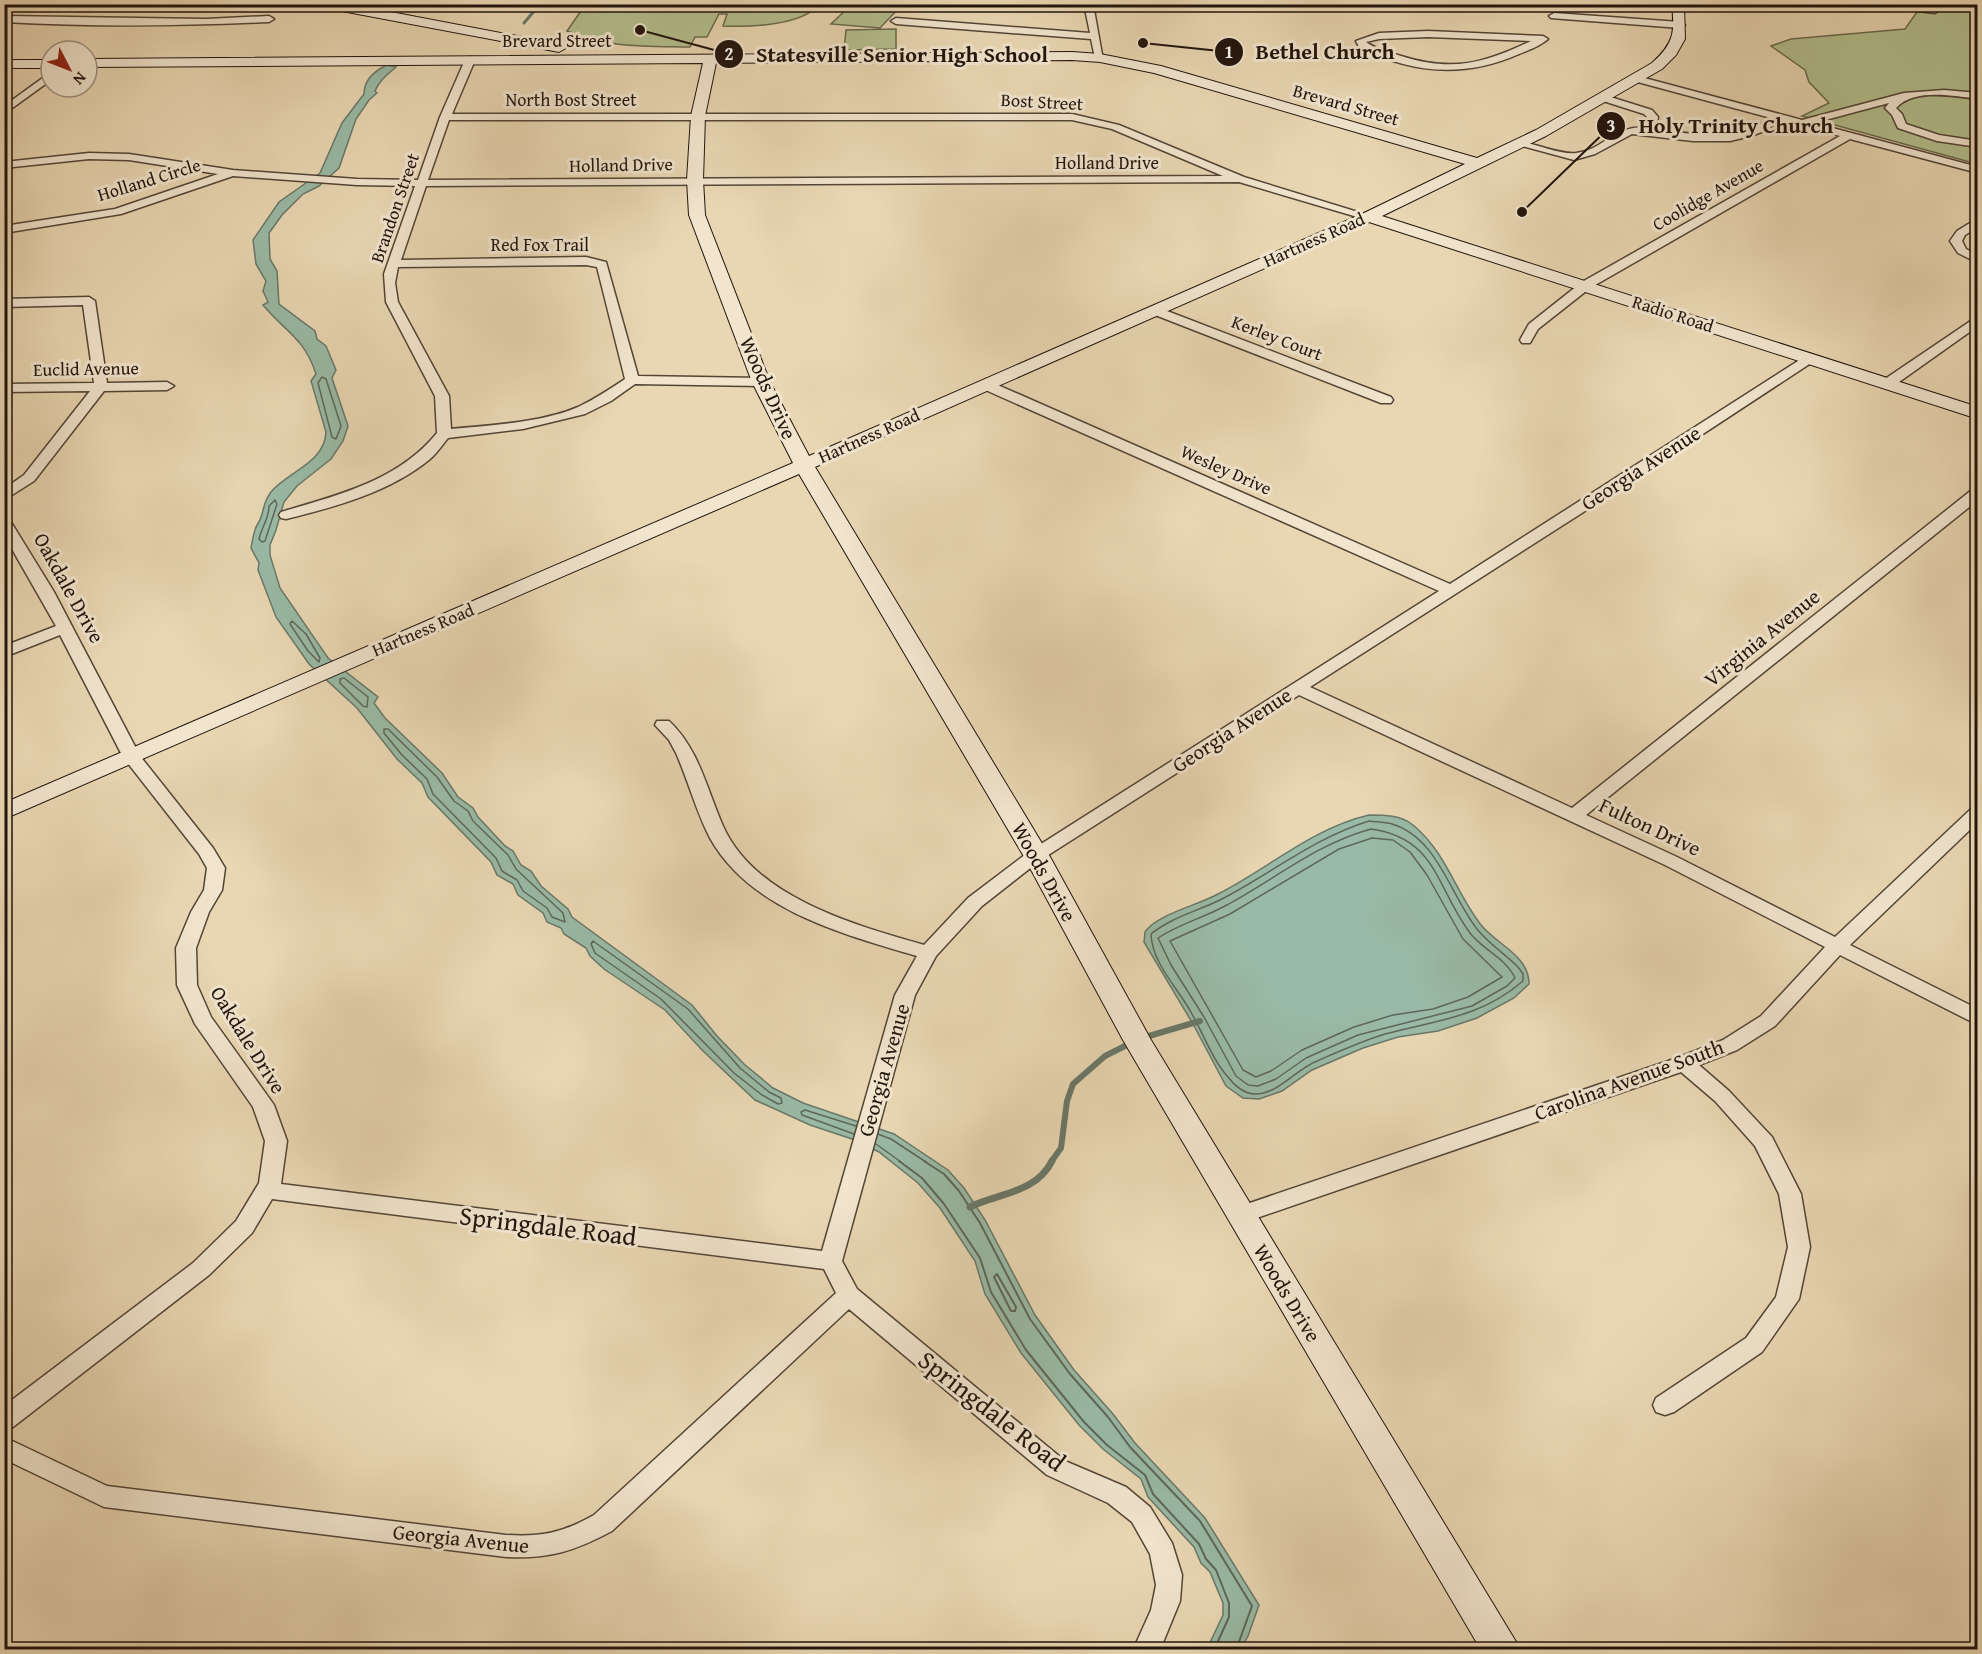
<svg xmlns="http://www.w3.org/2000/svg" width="1982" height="1654" font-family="'Gentium Book Plus',serif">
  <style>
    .green { fill: #b4bf8f; stroke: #6a6a4e; stroke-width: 1.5 }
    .water { fill: #99baa6; stroke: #697869; stroke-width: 1.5 }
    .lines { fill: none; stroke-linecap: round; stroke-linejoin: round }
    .shore-far1 { stroke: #5d675a; stroke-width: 1.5 }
    .shore { stroke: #5d675a; stroke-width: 2 }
    .stream-far2 { stroke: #697869; stroke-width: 3 }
    .stream-far1 { stroke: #697869; stroke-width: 6 }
    .stream { stroke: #697869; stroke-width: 7 }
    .street-casing { stroke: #534536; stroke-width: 3 }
    .secondary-casing { stroke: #21140d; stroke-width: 2 }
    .street { fill: #f1e5ce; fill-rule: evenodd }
    .secondary { fill: #f1e5ce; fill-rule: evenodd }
    .labels { text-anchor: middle; stroke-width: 6; stroke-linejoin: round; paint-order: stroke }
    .far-street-label { font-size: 18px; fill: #21140d; stroke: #f1e5ce }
    .street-label { font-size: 21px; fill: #21140d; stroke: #f1e5ce }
    .near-street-label { font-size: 26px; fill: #21140d; stroke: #f1e5ce }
    .leader { fill: none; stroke: #21140d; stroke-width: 2 }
    .callout-dot { fill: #21140d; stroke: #f1e5ce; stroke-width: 2 }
    .mark-label { font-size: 18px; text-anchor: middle; font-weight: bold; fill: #fff }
    .callout-label { font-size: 22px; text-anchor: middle; font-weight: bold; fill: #21140d; stroke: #f1e5ce; stroke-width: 6; stroke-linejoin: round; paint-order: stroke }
  </style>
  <rect width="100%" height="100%" fill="#e9d7b3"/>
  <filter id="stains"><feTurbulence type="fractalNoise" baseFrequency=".00333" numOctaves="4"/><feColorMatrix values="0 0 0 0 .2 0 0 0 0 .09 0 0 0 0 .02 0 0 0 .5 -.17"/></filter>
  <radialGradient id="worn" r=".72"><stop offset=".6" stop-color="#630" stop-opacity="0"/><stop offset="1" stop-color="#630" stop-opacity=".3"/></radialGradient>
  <!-- green -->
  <path class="green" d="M 723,4 L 722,7 L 729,8 L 731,4 L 819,5 C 800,26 749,27 723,26 L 727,14 L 719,14 L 707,37 L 695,37 L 690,47 C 649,46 604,48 567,31 L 585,5 Z
    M 1922,5 L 1977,5 L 1977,164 L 1802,116 L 1829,103 L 1809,82 L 1805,70 L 1771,46 L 1791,39 L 1905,29 Z
    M 850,6 L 898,9 L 880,28 L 831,24 Z
    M 896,29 L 896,49 L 844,50 L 846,30 Z"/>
  <!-- water -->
  <path class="water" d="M 387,65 L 396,67 C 388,74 379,81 375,91 L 377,93 L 369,100 L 356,119 L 339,168 L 319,186 L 303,194 L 282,215 L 269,233 L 270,259 L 277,271 L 279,304 L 315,331 L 317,339 L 326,346 L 336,370 L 332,378 L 348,426 L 343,441 L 331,459 L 297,486 L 284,502 L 276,530 L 270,545 L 270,555 L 280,588 L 328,658 L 378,697 L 374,703 L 385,718 L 442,773 L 458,797 L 473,808 L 478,817 L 505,846 L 513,851 L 521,865 L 531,871 L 541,886 L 568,909 L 572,917 L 692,1005 L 717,1036 L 744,1064 L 773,1088 L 803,1103 L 894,1134 L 948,1170 L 964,1188 L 985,1220 L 1035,1315 L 1074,1370 L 1113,1414 L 1135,1443 L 1205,1518 L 1259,1605 L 1248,1636 L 1241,1649 L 1207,1649 L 1223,1615 L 1223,1603 L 1210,1572 L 1201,1563 L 1194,1547 L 1148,1497 L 1141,1479 L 1103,1449 L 1079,1425 L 1021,1353 L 985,1294 L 975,1261 L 940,1208 L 918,1183 L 879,1152 L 855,1140 L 810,1125 L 755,1100 L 702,1050 L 665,1010 L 604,969 L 590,956 L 586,948 L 564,934 L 561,928 L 547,922 L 543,913 L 518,895 L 513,884 L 497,875 L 491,862 L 428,797 L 422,783 L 397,759 L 357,708 L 309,664 L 276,617 L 258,570 L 259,563 L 251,548 C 252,542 253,536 255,530 C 256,525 260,522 261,517 C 265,506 263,503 271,492 C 287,472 325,463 326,432 L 311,381 L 316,374 C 304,337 285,332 263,305 L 268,302 L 263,291 L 266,281 L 256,264 L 253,240 L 279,202 L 320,173 L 342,123 L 364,94 C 364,80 374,71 387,65 Z
    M 1369,815 C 1384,815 1401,815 1413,825 C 1446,852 1456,893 1481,925 C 1497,945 1529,955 1529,984 L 1514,998 L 1477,1018 L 1438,1031 L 1398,1037 L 1363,1048 L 1312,1070 L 1282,1091 L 1259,1099 L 1243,1098 L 1226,1086 L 1193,1024 L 1144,942 L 1145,932 C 1157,914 1199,905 1218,894 C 1269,868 1313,828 1369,815 Z"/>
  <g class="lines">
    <!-- shore-far1 -->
    <path class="shore-far1" d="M 322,377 L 326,379 L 341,426 L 336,439 L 332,437 L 318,383 Z
      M 275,500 L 277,504 L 265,541 L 262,542 L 259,539 C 262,526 269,519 269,506 Z
      M 292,621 L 306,634 L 320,658 L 319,662 L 308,651 L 290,624 Z
      M 344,678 L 368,697 L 367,707 L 363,706 L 340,683 L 340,679 Z
      M 384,729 L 388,729 L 437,777 L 454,801 L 468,811 L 473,821 L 508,855 L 516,869 L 563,913 L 565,922 L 552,917 L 547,908 L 523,891 L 517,880 L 502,871 L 496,858 L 433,794 L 427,779 L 402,755 L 384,733 Z
      M 1369,821 C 1376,822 1385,822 1392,824 C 1438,838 1450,895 1477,929 C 1489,944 1505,954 1518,967 L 1523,974 L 1523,981 C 1480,1018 1437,1020 1385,1034 C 1362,1041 1340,1051 1317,1061 C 1296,1069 1278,1095 1254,1094 C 1243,1093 1234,1085 1228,1077 C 1212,1059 1204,1035 1192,1014 C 1179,989 1152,964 1151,934 C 1172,917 1198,911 1222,899 C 1272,873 1314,838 1369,821 Z
      M 1371,829 C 1437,838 1436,888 1470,933 C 1483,950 1506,958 1515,978 L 1507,986 L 1472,1006 L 1358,1035 L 1306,1058 L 1276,1079 L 1258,1086 L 1248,1085 L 1236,1076 L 1204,1017 L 1171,965 L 1158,938 C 1179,924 1203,918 1225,906 C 1274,880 1316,844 1371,829 Z
      M 1372,838 L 1393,840 L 1410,852 L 1427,875 L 1463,939 L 1502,977 L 1468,997 L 1433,1009 L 1393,1015 L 1354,1027 L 1302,1050 L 1271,1071 L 1256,1077 L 1243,1070 L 1170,941 L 1230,914 L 1339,849 Z
      M 593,941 L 688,1009 L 740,1068 L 769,1092 L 781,1098 L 782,1103 L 778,1104 L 762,1095 L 734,1073 L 661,999 L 595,953 L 591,944 Z
      M 854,1134 L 802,1115 L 801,1112 L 805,1110 L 856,1126
      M 878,1134 L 891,1139 L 926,1162
      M 876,1144 L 901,1162"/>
    <!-- shore -->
    <path class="shore" d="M 899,1161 L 922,1178 L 944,1204 L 980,1258 L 991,1292 L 1026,1350 L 1084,1422 L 1107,1445 L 1145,1475 L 1153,1494 L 1199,1544 L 1206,1559 L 1216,1570 L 1229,1603 L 1229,1617 L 1214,1650
      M 924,1161 L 944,1174 L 959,1191 L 980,1223 L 1030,1319 L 1070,1374 L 1108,1417 L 1130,1447 L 1200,1521 L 1252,1606 L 1236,1650
      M 997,1274 L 1016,1307 L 1015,1311 L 1011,1311 L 994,1277 Z"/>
    <!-- stream-far2 -->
    <path class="stream-far2" d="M 524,23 L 540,4"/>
    <!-- stream-far1 -->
    <path class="stream-far1" d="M 1142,1038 L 1200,1021
      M 1051,1162 L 1061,1148 L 1067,1101 L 1073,1084 L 1105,1056 L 1131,1043"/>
    <!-- stream -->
    <path class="stream" d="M 970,1207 C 999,1193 1036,1193 1052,1161"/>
    <!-- street casing -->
    <g class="street-casing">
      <path id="street" d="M 93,4 L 103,4 L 96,10 L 92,7 Z
        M 1084,4 L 1093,4 L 1103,60 L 1095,58 L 1091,39 L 896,24 L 891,21 L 896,18 L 1090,33 Z
        M 1304,4 L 1299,8 L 1295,5 L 1295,4 Z
        M 1853,4 L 1935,7 L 1939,10 L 1935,13 Z
        M 1554,13 L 1680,22 L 1685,25 L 1680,28 L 1551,18 L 1549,16 Z
        M 4,16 L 206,19 L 269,16 L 274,19 L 269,22 C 181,26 92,27 4,22 Z
        M 1428,31 L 1543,36 L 1548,39 C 1540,46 1529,50 1519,54 C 1465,78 1412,74 1359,47 L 1356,41 L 1379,33 ZM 1428,37 L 1531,41 C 1483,64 1452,72 1401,56 C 1389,52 1375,49 1366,42 L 1379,39 Z
        M 470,57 L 475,60 L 452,114 L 1072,114 L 1119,125 L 1244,177 L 1374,217 L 1368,220 L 1364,219 L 1239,182 L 426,186 L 401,260 L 586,257 L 606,262 L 638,376 L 761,378 L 768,382 L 761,386 L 635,384 L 611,401 L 585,414 L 523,429 L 448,438 C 442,445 437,453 430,459 C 390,492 335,507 286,519 L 281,518 L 279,515 L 281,512 C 338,495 398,481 437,433 L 435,396 L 386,302 L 384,274 L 415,186 L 357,185 L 233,176 L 121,214 L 4,233 L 4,226 L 115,209 L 218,174 L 129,160 L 89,159 L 4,168 L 4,162 L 89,153 L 129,154 L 233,170 L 357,179 L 418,180 L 440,117 L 465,60 ZM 449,120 L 1072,120 L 1112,129 L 1223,176 L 428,180 ZM 586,265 L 597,267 L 625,379 C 610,389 595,399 578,407 C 541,423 490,425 451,429 L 449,396 L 398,302 L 395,283 L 398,267 Z
        M 51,72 L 51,80 L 4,114 L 4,106 Z
        M 1637,76 L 1802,120 L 1904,93 L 1944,90 L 1978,93 L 1978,99 C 1954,96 1914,88 1896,108 L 1902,114 L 1906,124 L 1939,135 L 1978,141 L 1978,147 L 1937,141 L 1898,128 L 1892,115 L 1885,108 L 1889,103 L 1814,123 L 1978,167 L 1978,173 L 1850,139 L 1590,288 L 1538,329 L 1530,343 L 1522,343 L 1520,340 L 1529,324 L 1582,282 L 1840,136 L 1781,120 L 1767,130 L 1751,136 L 1730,141 L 1693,141 L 1632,134 L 1595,154 L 1574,160 L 1515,144 L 1520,141 C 1535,144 1562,155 1576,153 C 1602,151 1616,124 1646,128 L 1648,118 L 1644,114 L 1600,100 L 1600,96 L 1604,95 L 1652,110 L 1658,117 L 1656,129 C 1696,135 1736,142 1771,118 L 1634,81 L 1634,77 Z
        M 1978,218 L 1978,227 L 1965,235 L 1962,241 L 1966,249 L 1978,255 L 1978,263 L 1958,253 L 1950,241 L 1957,231 Z
        M 89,297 L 95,301 L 107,383 L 167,382 L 174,386 L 167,390 L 104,391 L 34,481 L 4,500 L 4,489 L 24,475 L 90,391 L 4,392 L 4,384 L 94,383 L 83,305 L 4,307 L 4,299 Z
        M 1154,306 L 1391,397 L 1393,400 L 1391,403 L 1381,403 L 1150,313 L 1148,310 Z
        M 1978,316 L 1978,326 L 1892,387 L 1882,387 L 1880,384 L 1882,381 Z
        M 1809,354 L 1815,358 L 1814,361 L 1610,495 L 1310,687 L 1572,808 L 1973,489 L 1978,488 L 1978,500 L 1586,815 L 1677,857 L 1835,937 L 1972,808 L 1978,807 L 1978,822 L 1850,945 L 1978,1009 L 1978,1025 L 1840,955 L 1775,1026 L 1737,1050 L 1699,1065 L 1729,1091 L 1772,1137 L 1801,1194 L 1810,1247 L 1799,1299 L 1762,1352 L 1674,1412 L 1665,1415 L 1656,1412 L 1653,1405 L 1656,1398 L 1746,1338 L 1776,1297 L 1788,1247 L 1779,1194 L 1755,1146 L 1715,1101 L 1681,1072 L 1248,1221 L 1240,1223 L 1232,1221 L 1229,1215 L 1232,1209 L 1677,1058 L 1723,1040 L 1761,1016 L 1825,947 L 1665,865 L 1299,695 L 1042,859 L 982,906 L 936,956 L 915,995 L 842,1261 L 857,1289 L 1065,1461 L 1126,1487 L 1150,1507 L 1172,1543 L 1182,1575 L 1180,1601 L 1160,1650 L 1133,1650 L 1151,1610 L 1156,1585 L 1150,1554 L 1132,1522 L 1108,1503 L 1047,1475 L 849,1309 L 612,1531 C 575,1551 549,1559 506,1557 L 104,1507 L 4,1459 L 4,1437 L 107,1486 L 506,1535 C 542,1537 562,1533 594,1515 L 836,1293 L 824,1269 L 272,1199 L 252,1233 L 209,1275 L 13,1427 L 4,1430 L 4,1406 L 193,1263 L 236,1221 L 259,1183 L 265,1141 L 253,1107 L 195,1024 L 177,985 L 176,948 L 191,912 L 204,890 L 207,868 L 199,854 L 123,757 L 60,635 L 4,657 L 4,646 L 56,626 L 4,535 L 4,518 L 11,522 L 54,592 L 140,756 L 213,848 L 225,868 L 222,890 L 209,912 L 196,948 L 197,985 L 211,1017 L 274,1105 L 287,1141 L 281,1184 L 822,1251 L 895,995 L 917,956 C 843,934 750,910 710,838 C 696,811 688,780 676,753 L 669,740 L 655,725 L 657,721 L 669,721 C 699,749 707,790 723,826 C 755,898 855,925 924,945 L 968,898 L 1030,851 L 1439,591 L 981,388 L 979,385 L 981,382 L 991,382 L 1450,584 Z"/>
    </g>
    <!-- secondary casing -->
    <g class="secondary-casing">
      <path id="secondary" d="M 320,4 L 349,4 L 559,44 L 566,48 L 559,52 L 326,8 Z
        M 1672,4 L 1684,4 L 1685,39 L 1676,55 L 1662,69 L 1546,136 L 1382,216 L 1978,407 L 1978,419 L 1369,222 L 815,467 L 1049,855 L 1151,1040 L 1521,1650 L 1481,1650 L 1123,1040 L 1023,855 L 799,474 L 4,819 L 4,803 L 793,463 L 752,382 L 689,215 L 687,180 L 691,116 L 703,63 L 87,67 L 87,59 L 1072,52 L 1100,54 L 1161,66 L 1477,158 L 1536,130 L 1652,63 C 1674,43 1675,33 1672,4 ZM 1072,60 L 1100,62 L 1154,73 L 1465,164 L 1362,214 L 809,456 L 770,382 L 705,215 L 703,180 L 705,116 L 716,63 Z
        M 4,60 L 51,60 L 51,68 L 4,68 Z"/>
    </g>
    <!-- street -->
    <use href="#street" class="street"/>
    <!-- secondary -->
    <use href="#secondary" class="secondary"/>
  </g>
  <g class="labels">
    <!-- far-street labels -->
    <g class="far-street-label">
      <text x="557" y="47">Brevard Street</text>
      <text x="571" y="106">North Bost Street</text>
      <text transform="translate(1042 102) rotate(3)" y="6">Bost Street</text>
      <text transform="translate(1346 105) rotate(16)" y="6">Brevard Street</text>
      <text x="1107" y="169">Holland Drive</text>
      <text transform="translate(621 165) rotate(-1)" y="6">Holland Drive</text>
      <text transform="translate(149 180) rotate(-17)" y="6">Holland Circle</text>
      <text transform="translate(1708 195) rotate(-30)" y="6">Coolidge Avenue</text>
      <text transform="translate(395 208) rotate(-71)" y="6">Brandon Street</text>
      <text transform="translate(1314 240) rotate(-24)" y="6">Hartness Road</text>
      <text x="540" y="251">Red Fox Trail</text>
      <text transform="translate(1673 314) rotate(18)" y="6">Radio Road</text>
      <text transform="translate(1277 338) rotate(21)" y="6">Kerley Court</text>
      <text transform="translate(86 369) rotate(-1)" y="6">Euclid Avenue</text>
      <text transform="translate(869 436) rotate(-24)" y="6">Hartness Road</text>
      <text transform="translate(1226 470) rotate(24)" y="6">Wesley Drive</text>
      <text transform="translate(423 630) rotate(-23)" y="6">Hartness Road</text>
    </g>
    <!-- street labels -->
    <g class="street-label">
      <text transform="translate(768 388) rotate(66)" y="7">Woods Drive</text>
      <text transform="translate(1641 468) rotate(-33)" y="7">Georgia Avenue</text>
      <text transform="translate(69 588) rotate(61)" y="7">Oakdale Drive</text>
      <text transform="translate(1762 638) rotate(-39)" y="7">Virginia Avenue</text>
      <text transform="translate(1232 730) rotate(-33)" y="7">Georgia Avenue</text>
      <text transform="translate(1650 827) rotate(25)" y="7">Fulton Drive</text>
      <text transform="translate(1044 872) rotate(61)" y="7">Woods Drive</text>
      <text transform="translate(248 1040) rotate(58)" y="7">Oakdale Drive</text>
      <text transform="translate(884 1070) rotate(-74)" y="7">Georgia Avenue</text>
      <text transform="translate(1629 1080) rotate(-20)" y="7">Carolina Avenue South</text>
      <text transform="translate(1287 1293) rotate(59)" y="7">Woods Drive</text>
      <text transform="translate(461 1539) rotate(6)" y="7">Georgia Avenue</text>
    </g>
    <!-- near-street labels -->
    <g class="near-street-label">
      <text transform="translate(548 1226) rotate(7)" y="9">Springdale Road</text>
      <text transform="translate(992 1411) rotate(38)" y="9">Springdale Road</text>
    </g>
  </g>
  <!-- callouts -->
  <path class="leader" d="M1143 43L1229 52M640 30L729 54M1522 212L1611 126"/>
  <g class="callout-dot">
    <circle cx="1143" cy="43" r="6"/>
    <circle cx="640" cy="30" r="6"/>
    <circle cx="1522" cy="212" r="6"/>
    <circle cx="1229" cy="52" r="15"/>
    <circle cx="729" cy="54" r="15"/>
    <circle cx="1611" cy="126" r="15"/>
  </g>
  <g class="mark-label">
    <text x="1229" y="58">1</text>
    <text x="729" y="60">2</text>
    <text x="1611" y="132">3</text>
  </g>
  <g class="callout-label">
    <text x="1325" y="59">Bethel Church</text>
    <text x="902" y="62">Statesville Senior High School</text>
    <text x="1736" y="133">Holy Trinity Church</text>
  </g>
  <!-- margin -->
  <rect width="1982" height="1654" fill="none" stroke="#e9d7b3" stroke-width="24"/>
  <rect x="6" y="6" width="1970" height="1642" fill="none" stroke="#21140d" stroke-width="3"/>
  <rect x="12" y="12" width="1958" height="1630" fill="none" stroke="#21140d" stroke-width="1.5"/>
  <!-- north arrow -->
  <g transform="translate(69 69) rotate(132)"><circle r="28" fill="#f1e5ce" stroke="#9e9181" stroke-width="1.5"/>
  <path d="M0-4.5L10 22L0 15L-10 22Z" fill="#8f2418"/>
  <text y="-9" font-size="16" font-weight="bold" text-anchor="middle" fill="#21140d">N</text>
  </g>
  <rect width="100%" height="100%" filter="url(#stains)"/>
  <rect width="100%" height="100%" fill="url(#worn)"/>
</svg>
